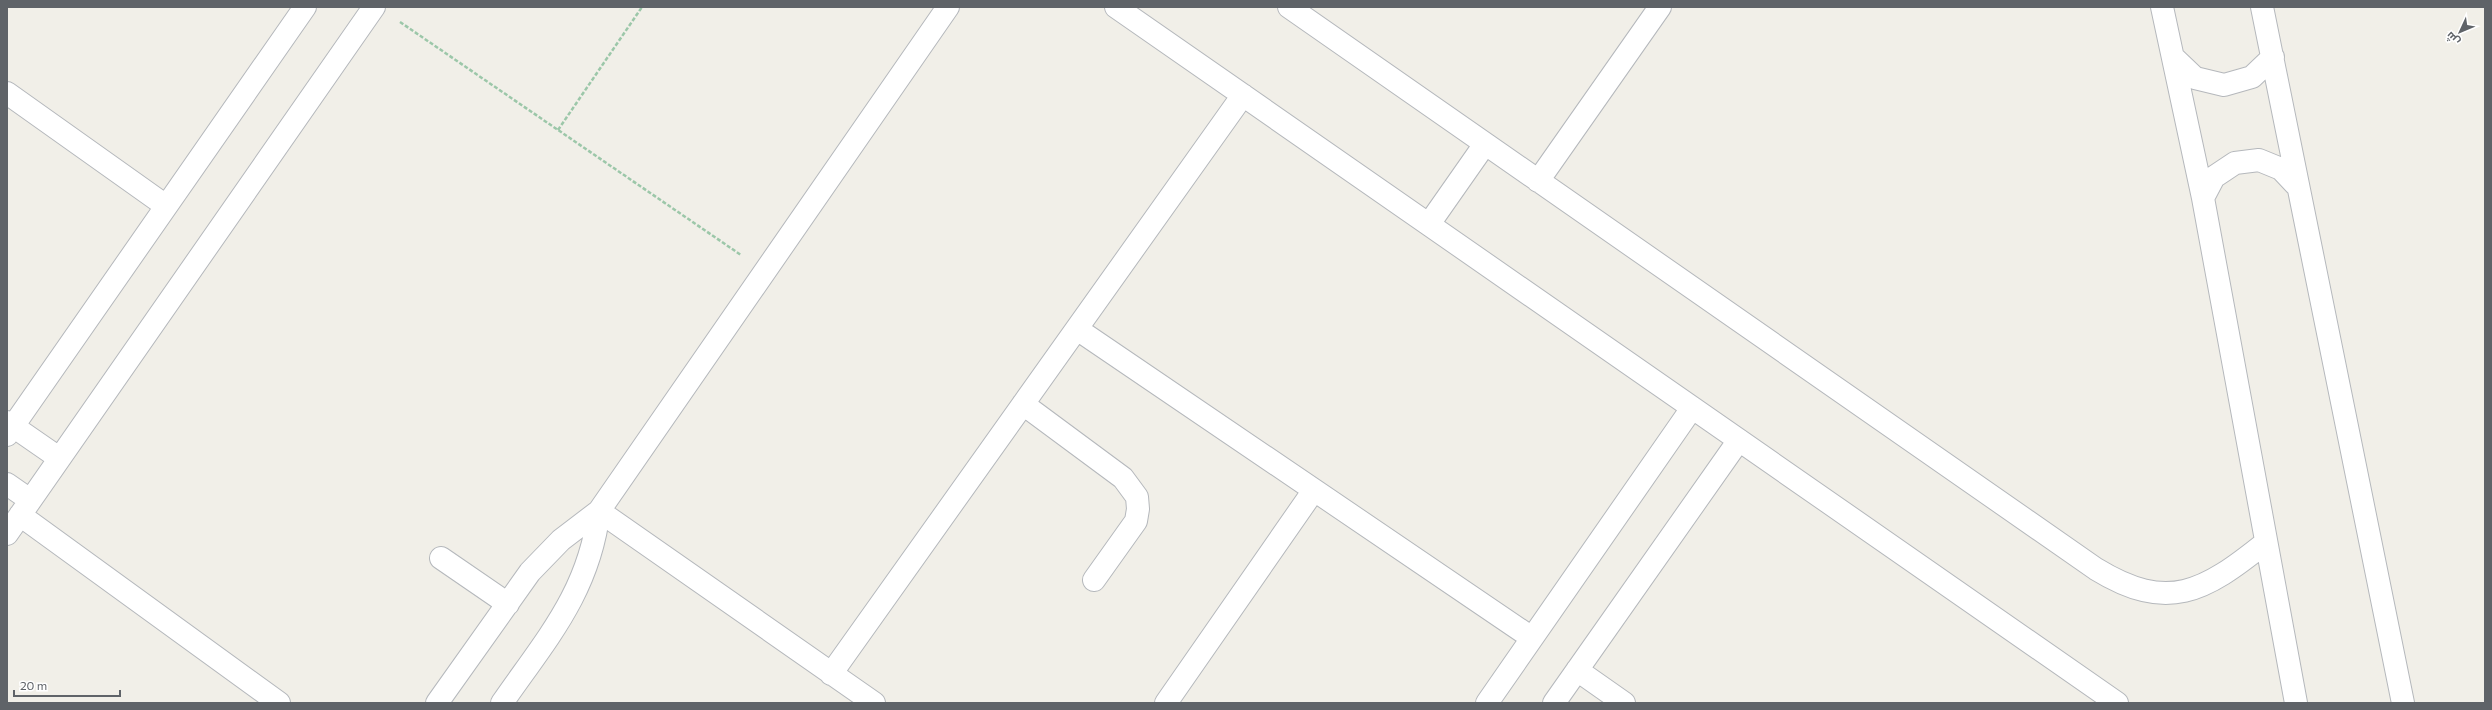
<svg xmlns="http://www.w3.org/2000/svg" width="2492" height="710" font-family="Commissioner,Cairo,sans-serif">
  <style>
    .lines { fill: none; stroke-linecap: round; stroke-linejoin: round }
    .minor-casing { stroke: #b5b8bc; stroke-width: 24 }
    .path { stroke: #9cc7a9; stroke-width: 2.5; stroke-dasharray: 4 2; stroke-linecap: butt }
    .minor { stroke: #fff; stroke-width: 22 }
  </style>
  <rect width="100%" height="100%" fill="#f1efe8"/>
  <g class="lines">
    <!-- minor casing -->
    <g class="minor-casing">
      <path id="minor" d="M 1116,7 L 2117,703
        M 1289,7 L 2096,569 C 2168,613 2204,592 2265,543
        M 2162,7 L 2203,198 L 2296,703
        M 2262,7 L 2403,703
        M 2174,58 L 2195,78 L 2224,85 L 2252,77 L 2273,57
        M 7,93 L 166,206
        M 1538,181 L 1660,7
        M 2203,198 L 2214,177 L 2235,163 L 2259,160 L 2281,169 L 2298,187
        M 1429,224 L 1485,144
        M 1077,329 L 1532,638
        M 1023,404 L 1123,478 L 1137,497 L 1138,509 L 1136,521 L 1094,580
        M 7,422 L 59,458
        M 7,435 L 305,7
        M 7,484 L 30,500
        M 599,511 L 874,703
        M 20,515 L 279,703
        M 7,534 L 374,7
        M 441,558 L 508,604
        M 1577,670 L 1624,703
        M 831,674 L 1243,95
        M 437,703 L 530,572 L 561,540 L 599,511 L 948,7
        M 502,703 C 547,638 589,592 599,511
        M 1166,703 L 1314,490
        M 1487,703 L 1692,408
        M 1554,703 L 1739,440"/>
    </g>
    <!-- path -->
    <path class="path" d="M 400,22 L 741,255
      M 558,130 L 642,7"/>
    <!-- minor -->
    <use href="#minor" class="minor"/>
  </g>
  <!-- border -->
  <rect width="2492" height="710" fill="none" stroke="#5f6368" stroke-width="16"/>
  <!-- north arrow -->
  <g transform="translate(2460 32) rotate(226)" stroke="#ffffff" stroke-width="3" paint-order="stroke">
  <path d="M0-3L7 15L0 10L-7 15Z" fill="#5f6368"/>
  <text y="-6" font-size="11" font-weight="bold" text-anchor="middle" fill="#5f6368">ش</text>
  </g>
  <!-- scale -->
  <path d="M14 690v6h106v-6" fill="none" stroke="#5f6368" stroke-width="2"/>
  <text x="20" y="690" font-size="12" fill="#5f6368" stroke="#ffffff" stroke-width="3" paint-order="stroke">20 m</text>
</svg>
